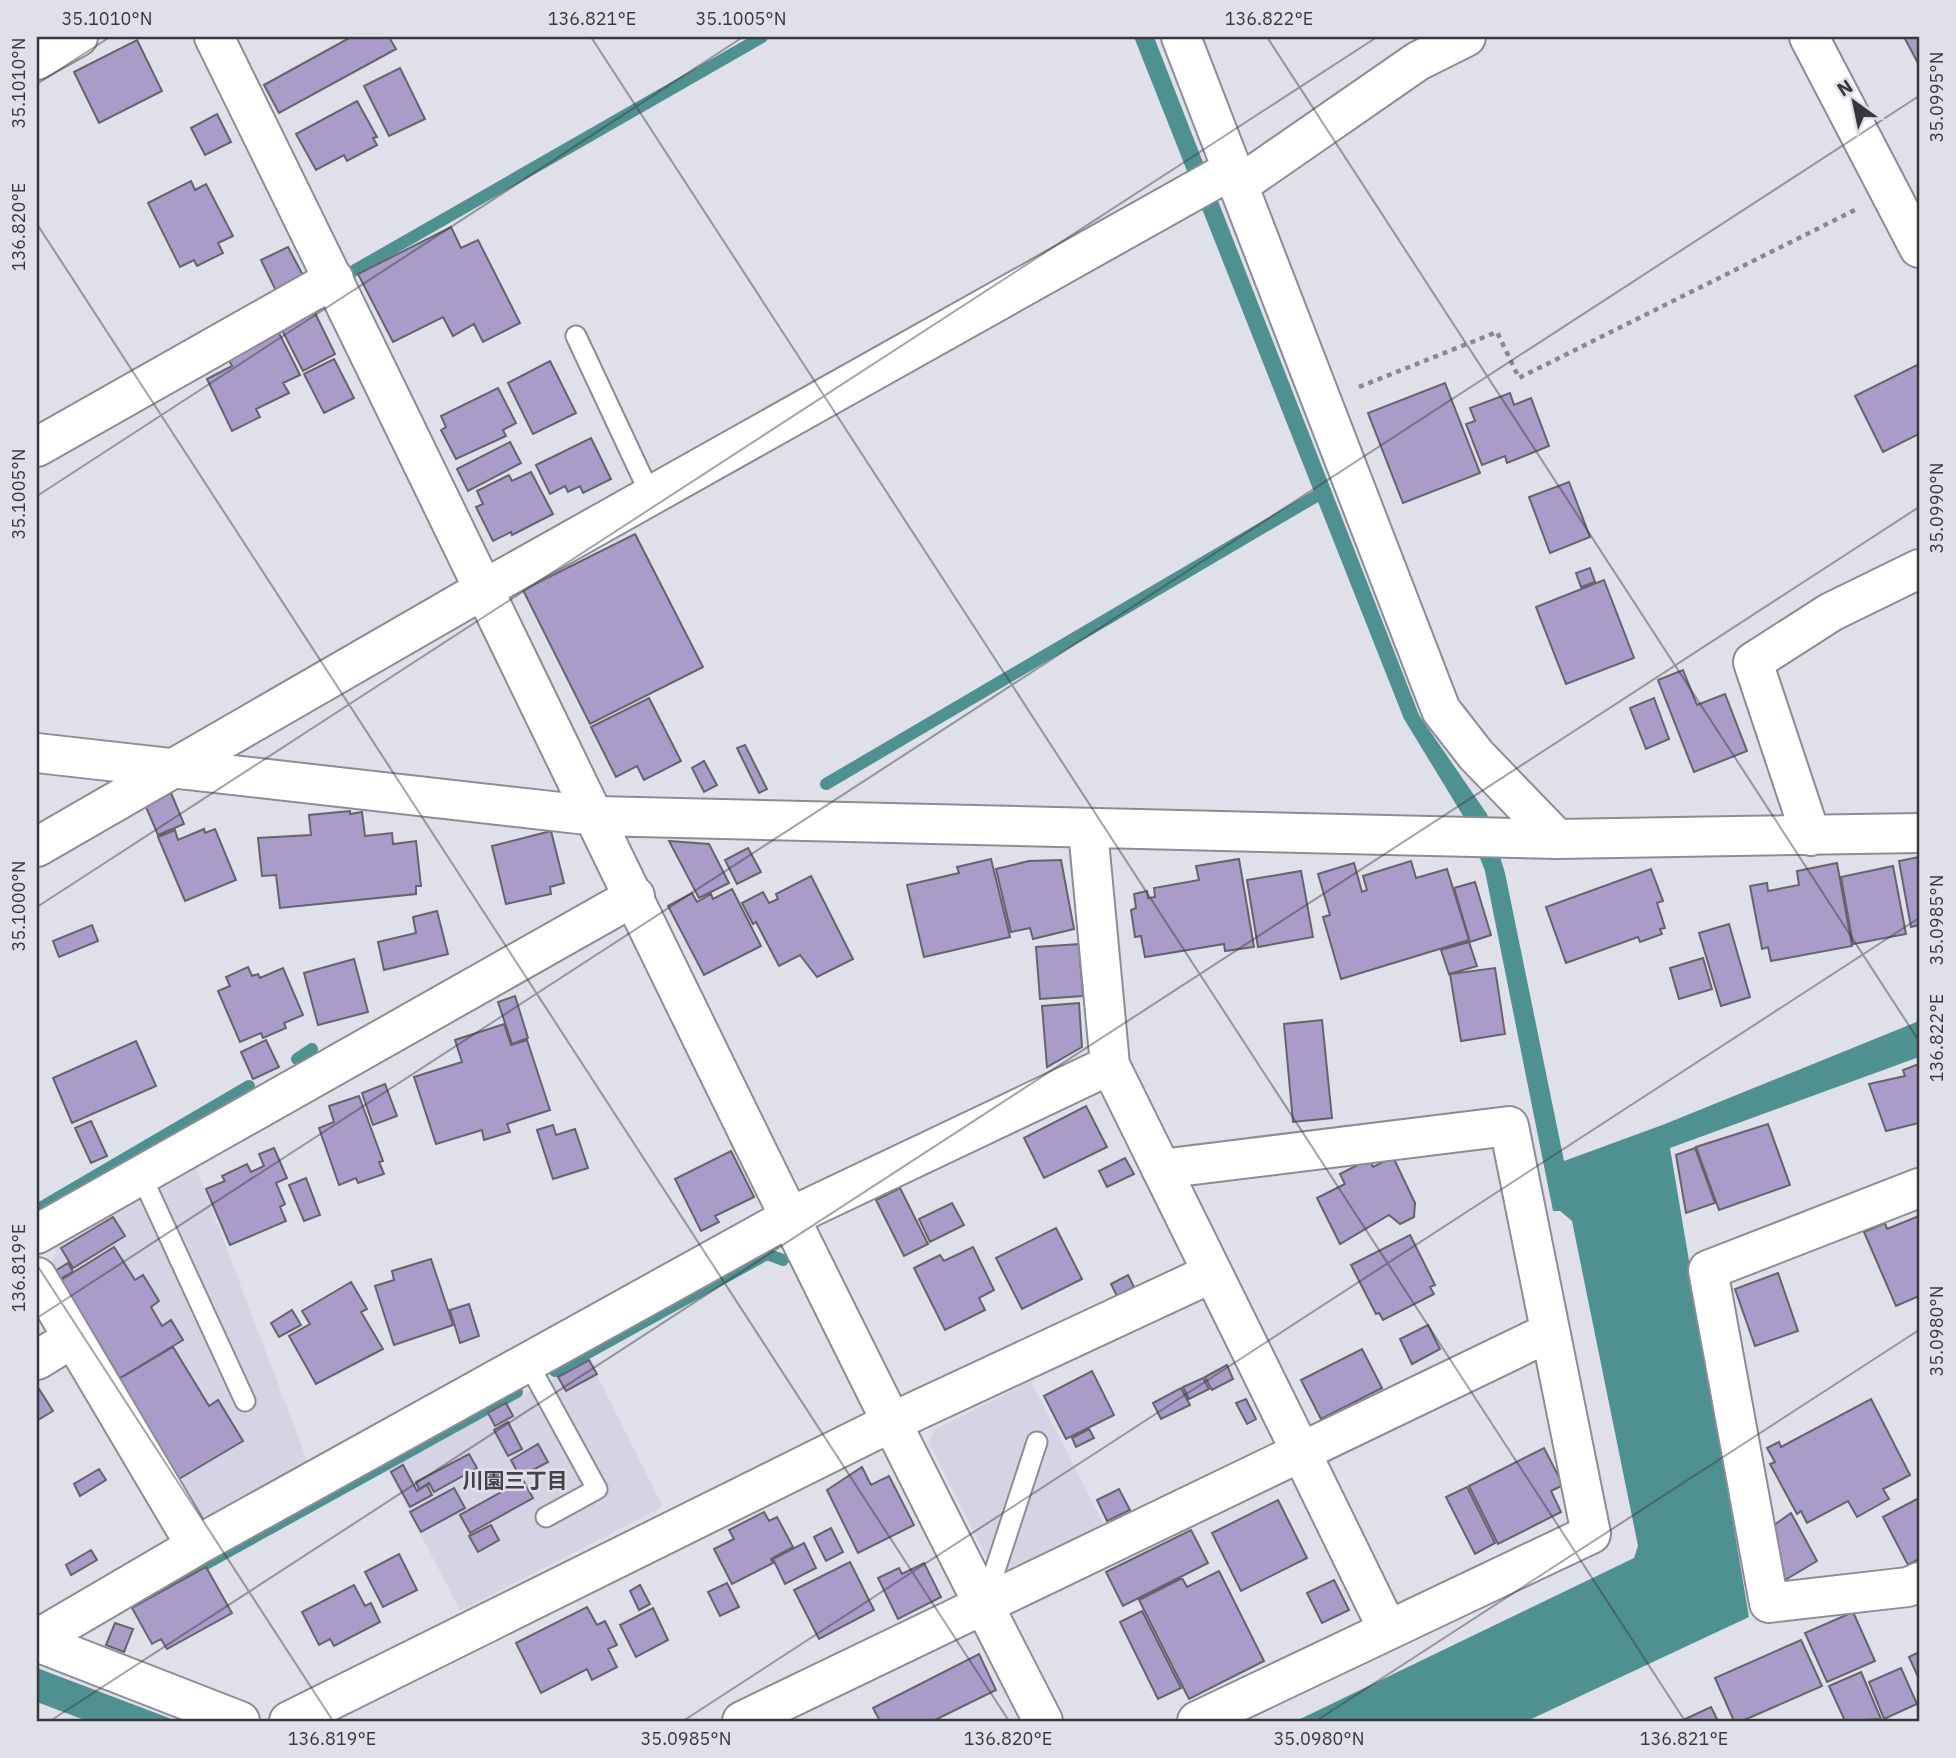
<svg xmlns="http://www.w3.org/2000/svg" width="1956" height="1758" font-family="'IBM Plex Sans','Noto Sans JP',sans-serif">
  <style>
    .built { fill: #d5d4e5 }
    .water { fill: #4f9091 }
    .lines { fill: none; stroke-linecap: round; stroke-linejoin: round }
    .stream { stroke: #4f9091; stroke-width: 12 }
    .building { fill: #aa9cc9; stroke: #65636b; stroke-width: 2 }
    .lane-casing { stroke: #8c8c95; stroke-width: 23 }
    .street-casing { stroke: #8c8c95; stroke-width: 42 }
    .path { stroke: #88888f; stroke-width: 4.5; stroke-dasharray: 5 5; stroke-linecap: butt }
    .lane { stroke: #fff; stroke-width: 19 }
    .street { stroke: #fff; stroke-width: 38 }
    .ticks { fill: none; stroke: #38383c; stroke-width: 2; stroke-opacity: 0.45 }
    .labels { text-anchor: middle; stroke-width: 5; stroke-linejoin: round; paint-order: stroke }
    .neighbourhood-label { font-size: 21px; font-weight: bold; fill: #43424a; stroke: #e0e0ea }
    .neatline { fill: none; stroke: #38383c; stroke-width: 2.5 }
    .ticks-label { font-size: 18px; text-anchor: middle; fill: #38383c }
  </style>
  <rect width="100%" height="100%" fill="#e0e0ea"/>
  <!-- built -->
  <path class="built" d="M 195,1165 L 308,1463 L 211,1518 L 195,1513 L 50,1266 L 59,1244 Z
    M 589,1359 L 663,1507 L 460,1611 L 388,1470 Z
    M 1031,1381 L 1104,1525 L 1010,1572 L 992,1568 L 929,1443 L 934,1430 Z"/>
  <!-- water -->
  <path class="water" d="M 1134,37 L 1154,37 L 1419,715 L 1487,814 L 1505,873 L 1564,1161 L 1665,1124 L 1919,1021 L 1919,1057 L 1670,1148 L 1749,1617 L 1527,1721 L 1296,1721 L 1634,1558 L 1638,1546 L 1572,1221 L 1560,1211 L 1553,1211 L 1485,871 L 1465,819 L 1404,719 Z
    M 37,1668 L 177,1721 L 87,1721 L 37,1702 Z"/>
  <g class="lines">
    <!-- stream -->
    <path class="stream" d="M 350,273 L 762,37
      M 826,784 L 1325,491
      M 297,1059 L 312,1049
      M 37,1210 L 249,1086
      M 555,1371 L 767,1254 L 783,1260
      M 153,1593 L 517,1392"/>
  </g>
  <!-- building -->
  <path class="building" d="M 351,37 L 389,37 L 396,49 L 279,113 L 264,85 Z
    M 1904,37 L 1919,37 L 1919,65 Z
    M 137,40 L 162,91 L 99,123 L 74,72 Z
    M 400,68 L 425,119 L 389,136 L 364,86 Z
    M 357,101 L 377,137 L 373,138 L 377,145 L 347,161 L 344,155 L 316,170 L 296,134 Z
    M 217,114 L 231,142 L 205,155 L 191,128 Z
    M 191,181 L 195,190 L 206,184 L 233,236 L 218,243 L 223,253 L 197,266 L 194,260 L 180,267 L 148,203 Z
    M 451,227 L 461,248 L 478,240 L 520,323 L 483,342 L 474,324 L 453,336 L 443,317 L 393,342 L 358,274 Z
    M 288,247 L 306,281 L 278,295 L 261,260 Z
    M 314,311 L 335,354 L 303,371 L 281,328 Z
    M 278,331 L 300,375 L 283,383 L 289,393 L 256,409 L 260,417 L 232,431 L 207,379 L 232,366 L 227,357 Z
    M 334,359 L 354,398 L 324,413 L 304,374 Z
    M 550,361 L 576,413 L 533,434 L 508,383 Z
    M 1919,364 L 1919,434 L 1883,452 L 1855,396 Z
    M 1445,383 L 1480,473 L 1403,503 L 1368,413 Z
    M 498,388 L 516,423 L 503,430 L 506,436 L 456,459 L 441,430 L 446,427 L 441,416 Z
    M 1510,393 L 1514,405 L 1531,398 L 1549,446 L 1507,463 L 1505,456 L 1482,465 L 1466,424 L 1475,421 L 1470,408 Z
    M 591,438 L 611,479 L 583,493 L 580,486 L 568,492 L 565,486 L 550,494 L 536,465 Z
    M 510,442 L 521,463 L 468,491 L 457,469 Z
    M 531,472 L 553,514 L 512,535 L 511,532 L 493,541 L 476,507 L 483,504 L 477,491 L 509,475 L 512,481 Z
    M 1569,482 L 1590,537 L 1550,553 L 1529,497 Z
    M 635,534 L 703,667 L 590,724 L 523,590 Z
    M 1590,568 L 1595,582 L 1581,587 L 1576,573 Z
    M 1604,580 L 1634,658 L 1566,684 L 1536,607 Z
    M 1683,670 L 1697,705 L 1725,694 L 1747,751 L 1694,772 L 1658,680 Z
    M 649,698 L 681,761 L 644,780 L 637,766 L 616,777 L 591,727 Z
    M 1654,698 L 1669,739 L 1646,749 L 1630,708 Z
    M 745,745 L 767,789 L 759,793 L 737,748 Z
    M 704,761 L 717,785 L 704,792 L 692,768 Z
    M 171,793 L 184,824 L 158,835 L 146,807 Z
    M 350,811 L 350,814 L 362,812 L 365,836 L 392,833 L 393,844 L 416,841 L 421,886 L 416,886 L 416,894 L 280,908 L 276,875 L 262,876 L 258,838 L 311,835 L 309,815 Z
    M 204,829 L 205,833 L 215,829 L 236,880 L 185,901 L 158,837 L 175,830 L 178,840 Z
    M 551,831 L 564,883 L 550,887 L 551,894 L 506,904 L 492,846 Z
    M 669,841 L 709,844 L 729,883 L 699,898 Z
    M 748,848 L 761,872 L 737,884 L 725,860 Z
    M 1919,857 L 1919,925 L 1911,927 L 1899,861 Z
    M 991,859 L 1010,937 L 924,957 L 907,885 L 959,873 L 957,867 Z
    M 1239,859 L 1254,947 L 1225,951 L 1224,944 L 1145,957 L 1141,936 L 1135,937 L 1131,910 L 1136,908 L 1134,894 L 1147,891 L 1148,898 L 1155,897 L 1154,888 L 1199,880 L 1196,866 Z
    M 1061,860 L 1074,929 L 1033,939 L 1030,928 L 1011,932 L 996,869 L 1029,861 Z
    M 1411,861 L 1416,878 L 1447,869 L 1469,940 L 1341,979 L 1323,917 L 1330,915 L 1318,874 L 1354,863 L 1362,892 L 1367,890 L 1363,876 Z
    M 1837,863 L 1852,946 L 1771,961 L 1768,947 L 1762,949 L 1750,886 L 1767,883 L 1768,891 L 1799,885 L 1797,871 Z
    M 1893,866 L 1906,934 L 1853,944 L 1841,877 Z
    M 1651,869 L 1663,901 L 1657,903 L 1665,928 L 1660,929 L 1662,934 L 1640,942 L 1638,937 L 1566,963 L 1546,907 Z
    M 1301,871 L 1313,937 L 1258,947 L 1247,880 Z
    M 811,876 L 853,959 L 817,977 L 800,955 L 779,966 L 756,922 L 753,924 L 742,903 L 763,892 L 769,903 L 778,899 L 776,894 Z
    M 1475,882 L 1491,935 L 1470,942 L 1454,888 Z
    M 732,889 L 761,946 L 704,975 L 668,906 L 692,893 L 697,902 L 711,894 L 713,899 Z
    M 437,911 L 448,954 L 384,970 L 378,942 L 416,933 L 413,917 Z
    M 1729,924 L 1750,997 L 1721,1006 L 1699,933 Z
    M 92,925 L 98,941 L 59,957 L 53,941 Z
    M 1469,942 L 1477,966 L 1449,974 L 1441,950 Z
    M 1079,944 L 1083,996 L 1040,999 L 1036,947 Z
    M 1703,958 L 1712,989 L 1679,999 L 1670,968 Z
    M 354,959 L 368,1012 L 318,1025 L 304,973 Z
    M 248,967 L 252,976 L 258,974 L 260,978 L 283,968 L 303,1015 L 284,1023 L 286,1028 L 263,1038 L 261,1033 L 240,1042 L 218,991 L 230,986 L 226,977 Z
    M 1495,968 L 1505,1034 L 1461,1041 L 1450,974 Z
    M 515,996 L 528,1038 L 512,1044 L 498,1002 Z
    M 1079,1003 L 1082,1047 L 1047,1067 L 1042,1006 Z
    M 1322,1020 L 1332,1118 L 1293,1122 L 1284,1024 Z
    M 504,1024 L 511,1045 L 527,1040 L 550,1110 L 507,1124 L 510,1132 L 484,1140 L 482,1130 L 436,1144 L 414,1077 L 462,1062 L 455,1040 Z
    M 266,1040 L 279,1067 L 253,1079 L 241,1052 Z
    M 136,1041 L 156,1086 L 72,1123 L 53,1078 Z
    M 1919,1064 L 1919,1123 L 1886,1131 L 1869,1084 L 1905,1076 L 1903,1070 Z
    M 385,1084 L 397,1116 L 373,1125 L 362,1093 Z
    M 359,1096 L 383,1161 L 379,1162 L 384,1174 L 358,1183 L 356,1178 L 339,1185 L 319,1128 L 334,1122 L 329,1106 Z
    M 1086,1106 L 1107,1147 L 1044,1178 L 1024,1138 Z
    M 91,1121 L 107,1156 L 91,1163 L 75,1128 Z
    M 1768,1124 L 1790,1185 L 1719,1210 L 1696,1147 Z
    M 553,1125 L 556,1135 L 575,1129 L 588,1168 L 553,1179 L 537,1130 Z
    M 274,1148 L 287,1178 L 276,1183 L 285,1204 L 280,1207 L 286,1221 L 230,1245 L 206,1189 L 225,1181 L 222,1176 L 247,1164 L 251,1172 L 264,1166 L 259,1154 Z
    M 1695,1148 L 1715,1203 L 1686,1213 L 1676,1155 Z
    M 731,1151 L 754,1197 L 715,1216 L 719,1222 L 701,1231 L 675,1179 Z
    M 1393,1157 L 1415,1203 L 1414,1217 L 1400,1224 L 1389,1215 L 1340,1244 L 1317,1198 L 1345,1184 L 1340,1174 L 1369,1159 L 1373,1167 Z
    M 1125,1158 L 1134,1174 L 1107,1187 L 1099,1171 Z
    M 306,1178 L 320,1215 L 304,1221 L 289,1185 Z
    M 900,1188 L 928,1244 L 904,1256 L 876,1200 Z
    M 952,1203 L 964,1225 L 930,1242 L 919,1219 Z
    M 1919,1216 L 1919,1296 L 1896,1306 L 1864,1232 L 1885,1223 L 1887,1229 Z
    M 113,1217 L 125,1236 L 73,1268 L 61,1248 Z
    M 1056,1228 L 1082,1279 L 1022,1309 L 996,1258 Z
    M 1410,1235 L 1435,1285 L 1430,1287 L 1434,1294 L 1383,1320 L 1379,1313 L 1376,1314 L 1351,1265 Z
    M 114,1247 L 135,1280 L 143,1275 L 159,1301 L 151,1307 L 162,1326 L 171,1320 L 183,1340 L 120,1378 L 61,1280 Z
    M 973,1247 L 994,1290 L 979,1298 L 985,1310 L 945,1330 L 914,1268 L 940,1255 L 944,1261 Z
    M 431,1259 L 453,1325 L 394,1345 L 375,1286 L 394,1280 L 392,1271 Z
    M 68,1263 L 73,1272 L 60,1279 L 55,1271 Z
    M 1778,1273 L 1798,1331 L 1755,1346 L 1735,1289 Z
    M 1128,1275 L 1134,1287 L 1117,1296 L 1111,1284 Z
    M 351,1282 L 367,1309 L 361,1312 L 383,1349 L 316,1384 L 289,1336 L 310,1324 L 302,1311 Z
    M 469,1304 L 479,1336 L 460,1343 L 450,1310 Z
    M 292,1310 L 301,1325 L 279,1337 L 271,1323 Z
    M 1428,1325 L 1440,1349 L 1412,1364 L 1400,1339 Z
    M 173,1347 L 209,1406 L 218,1400 L 243,1441 L 179,1479 L 119,1379 Z
    M 1362,1349 L 1382,1388 L 1321,1419 L 1301,1380 Z
    M 589,1360 L 597,1374 L 566,1391 L 558,1377 Z
    M 1227,1365 L 1233,1379 L 1212,1390 L 1205,1377 Z
    M 1092,1371 L 1114,1415 L 1066,1439 L 1044,1396 Z
    M 1203,1378 L 1209,1389 L 1189,1399 L 1183,1387 Z
    M 1181,1388 L 1190,1405 L 1161,1419 L 1153,1403 Z
    M 39,1389 L 53,1411 L 38,1420 L 37,1390 Z
    M 1246,1399 L 1256,1419 L 1247,1424 L 1236,1403 Z
    M 1871,1399 L 1910,1475 L 1883,1489 L 1889,1499 L 1857,1517 L 1848,1501 L 1807,1523 L 1801,1511 L 1797,1514 L 1770,1464 L 1775,1462 L 1767,1448 L 1779,1442 L 1781,1447 Z
    M 506,1403 L 513,1416 L 495,1426 L 488,1413 Z
    M 508,1422 L 522,1449 L 508,1456 L 494,1430 Z
    M 1089,1429 L 1094,1438 L 1076,1447 L 1072,1438 Z
    M 538,1444 L 548,1462 L 520,1477 L 511,1460 Z
    M 1544,1448 L 1563,1485 L 1551,1491 L 1561,1512 L 1498,1544 L 1469,1486 Z
    M 469,1454 L 477,1468 L 434,1492 L 429,1483 L 419,1489 L 416,1482 Z
    M 403,1465 L 417,1491 L 427,1485 L 432,1495 L 410,1507 L 391,1472 Z
    M 862,1467 L 871,1485 L 889,1476 L 914,1525 L 858,1553 L 827,1490 Z
    M 99,1469 L 106,1480 L 80,1496 L 74,1484 Z
    M 523,1480 L 533,1498 L 470,1533 L 460,1515 Z
    M 1467,1487 L 1495,1543 L 1475,1554 L 1446,1497 Z
    M 454,1488 L 465,1508 L 421,1532 L 410,1512 Z
    M 1119,1489 L 1130,1510 L 1107,1521 L 1097,1500 Z
    M 1919,1498 L 1919,1559 L 1908,1565 L 1883,1517 Z
    M 1278,1500 L 1307,1558 L 1241,1591 L 1212,1533 Z
    M 764,1512 L 769,1521 L 777,1517 L 793,1547 L 771,1559 L 773,1563 L 732,1584 L 714,1549 L 734,1539 L 729,1530 Z
    M 1791,1513 L 1817,1561 L 1785,1580 L 1770,1528 Z
    M 491,1525 L 499,1540 L 478,1552 L 469,1536 Z
    M 831,1528 L 843,1552 L 826,1561 L 814,1537 Z
    M 1191,1530 L 1208,1563 L 1123,1606 L 1106,1572 Z
    M 804,1543 L 816,1568 L 785,1584 L 773,1559 Z
    M 91,1550 L 97,1560 L 71,1575 L 66,1565 Z
    M 399,1554 L 417,1590 L 383,1607 L 365,1572 Z
    M 850,1562 L 874,1610 L 819,1639 L 794,1590 Z
    M 924,1563 L 941,1597 L 898,1619 L 878,1578 L 899,1568 L 902,1574 Z
    M 206,1567 L 232,1613 L 167,1649 L 161,1639 L 152,1644 L 132,1608 Z
    M 1219,1571 L 1264,1661 L 1189,1699 L 1139,1600 L 1182,1578 L 1187,1587 Z
    M 1334,1580 L 1349,1610 L 1322,1623 L 1307,1593 Z
    M 727,1583 L 739,1607 L 720,1616 L 708,1592 Z
    M 354,1585 L 365,1606 L 371,1603 L 380,1622 L 334,1646 L 330,1639 L 319,1645 L 302,1612 Z
    M 640,1585 L 650,1604 L 639,1610 L 630,1591 Z
    M 587,1607 L 597,1625 L 605,1621 L 617,1645 L 608,1649 L 617,1667 L 592,1680 L 587,1669 L 541,1693 L 516,1643 Z
    M 653,1608 L 668,1640 L 636,1657 L 620,1625 Z
    M 1142,1611 L 1181,1688 L 1158,1699 L 1120,1622 Z
    M 1853,1612 L 1875,1661 L 1827,1682 L 1805,1633 Z
    M 115,1623 L 133,1629 L 124,1652 L 106,1645 Z
    M 1801,1640 L 1822,1686 L 1742,1721 L 1734,1721 L 1715,1678 Z
    M 1919,1652 L 1919,1679 L 1909,1657 Z
    M 979,1654 L 996,1690 L 933,1721 L 880,1721 L 873,1708 Z
    M 1901,1668 L 1917,1704 L 1884,1719 L 1869,1682 Z
    M 1861,1672 L 1881,1719 L 1845,1721 L 1829,1686 Z
    M 1711,1707 L 1718,1721 L 1681,1721 Z"/>
  <g class="lines">
    <!-- lane casing -->
    <g class="lane-casing">
      <path id="lane" d="M 576,336 L 651,496
        M 141,1175 L 245,1401
        M 528,1363 L 597,1489 L 546,1517
        M 984,1604 L 1037,1442"/>
    </g>
    <!-- street casing -->
    <g class="street-casing">
      <path id="street" d="M 214,37 C 491,598 757,1165 1043,1721
        M 1181,37 L 1441,710 L 1476,755 L 1557,839
        M 1809,37 L 1919,248
        M 37,60 L 78,37
        M 1239,185 L 1418,61 L 1466,37
        M 37,447 L 334,279
        M 37,753 L 596,816 L 1557,839 L 1919,833
        M 1811,836 L 1753,662 L 1831,612 L 1919,569
        M 37,847 L 486,588 L 1233,169
        M 1161,1169 L 1509,1126 L 1591,1534 L 1197,1721
        M 1919,1188 L 1708,1270 L 1769,1603 L 1908,1587 L 1919,1582
        M 37,1234 L 635,896
        M 37,1277 L 196,1546
        M 37,1360 L 73,1338
        M 1388,1630 L 1301,1452 L 1550,1332
        M 37,1639 L 196,1546 L 790,1217 L 1110,1065
        M 37,1642 L 240,1721
        M 289,1721 L 890,1423 L 1212,1273
        M 742,1721 L 1301,1452 L 1110,1065 L 1088,830"/>
    </g>
    <!-- path -->
    <path class="path" d="M 1359,387 L 1497,332 L 1519,378 L 1855,210"/>
    <!-- lane -->
    <use href="#lane" class="lane"/>
    <!-- street -->
    <use href="#street" class="street"/>
  </g>
  <!-- ticks -->
  <path class="ticks" d="M 591,37 L 1685,1721M 1267,37 L 1919,1041M 37,84 L 110,37M 37,224 L 1009,1721M 37,496 L 743,37M 37,907 L 1377,37M 37,1265 L 333,1721M 37,1318 L 1919,96M 50,1721 L 1919,507M 683,1721 L 1919,918M 1316,1721 L 1919,1330"/>
  <g class="labels">
    <!-- neighbourhood labels -->
    <g class="neighbourhood-label">
      <text x="515" y="1488">川園三丁目</text>
    </g>
  </g>
  <!-- border -->
  <rect width="1956" height="1758" fill="none" stroke="#e0e0ea" stroke-width="77"/>
  <!-- north arrow -->
  <g transform="translate(1854 102) rotate(327)" stroke="#e0e0ea" stroke-width="5" paint-order="stroke">
  <path d="M0-5L12 26L0 18L-12 26Z" fill="#38383c"/>
  <text y="-10" font-size="19" font-weight="bold" text-anchor="middle" fill="#38383c">N</text>
  </g>
  <rect x="38" y="38" width="1880" height="1682" class="neatline"/>
  <g class="ticks-label">
    <text x="107" y="25">35.1010°N</text>
    <text x="592" y="25">136.821°E</text>
    <text x="741" y="25">35.1005°N</text>
    <text x="1269" y="25">136.822°E</text>
    <text transform="translate(19 83) rotate(-90)" y="6">35.1010°N</text>
    <text transform="translate(1937 97) rotate(-90)" y="6">35.0995°N</text>
    <text transform="translate(19 227) rotate(-90)" y="6">136.820°E</text>
    <text transform="translate(19 494) rotate(-90)" y="6">35.1005°N</text>
    <text transform="translate(1937 508) rotate(-90)" y="6">35.0990°N</text>
    <text transform="translate(19 906) rotate(-90)" y="6">35.1000°N</text>
    <text transform="translate(1937 920) rotate(-90)" y="6">35.0985°N</text>
    <text transform="translate(1937 1038) rotate(-90)" y="6">136.822°E</text>
    <text transform="translate(19 1268) rotate(-90)" y="6">136.819°E</text>
    <text transform="translate(1937 1331) rotate(-90)" y="6">35.0980°N</text>
    <text x="332" y="1745">136.819°E</text>
    <text x="686" y="1745">35.0985°N</text>
    <text x="1008" y="1745">136.820°E</text>
    <text x="1319" y="1745">35.0980°N</text>
    <text x="1684" y="1745">136.821°E</text>
  </g>
</svg>
